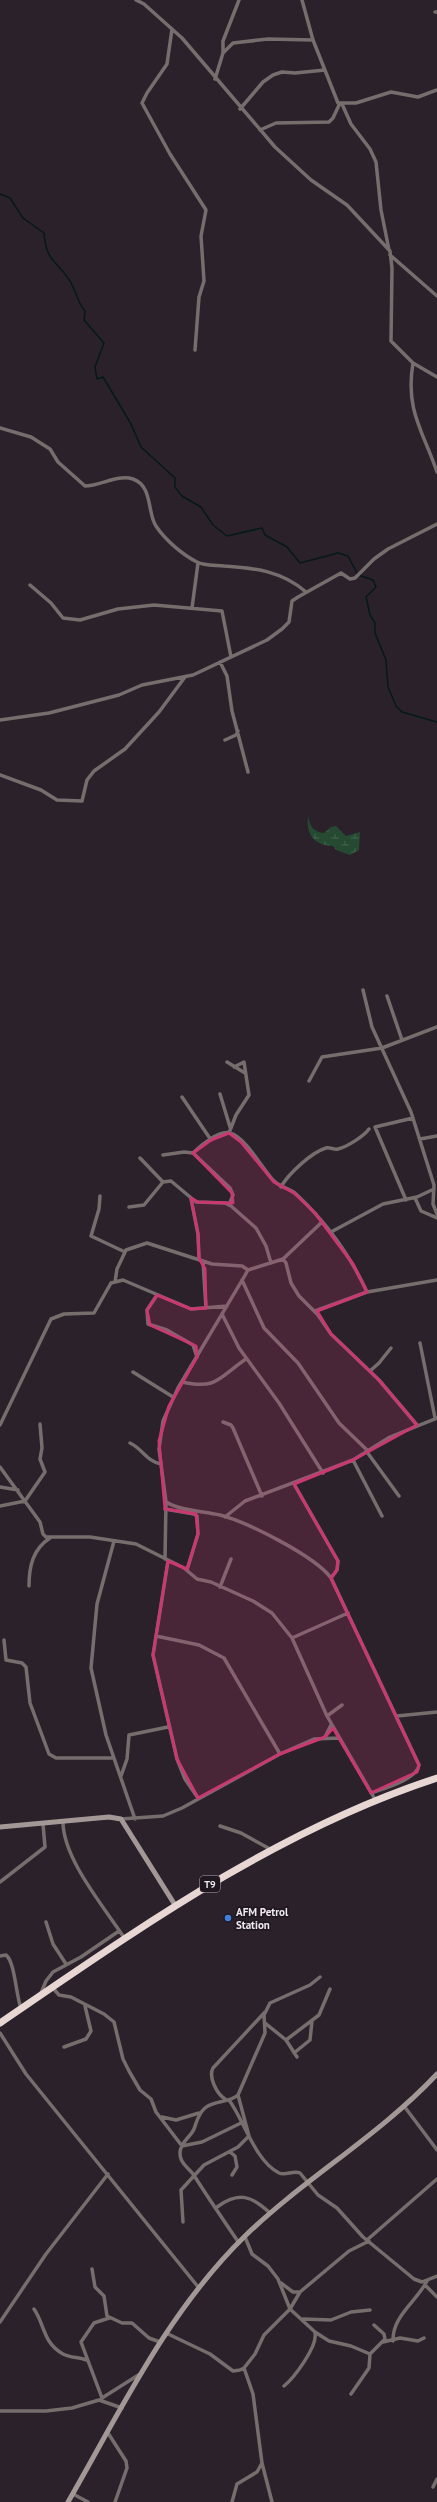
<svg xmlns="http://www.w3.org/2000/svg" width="437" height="2502" font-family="'PT Sans',sans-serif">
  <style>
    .wetland { fill: url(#wetland-marsh) }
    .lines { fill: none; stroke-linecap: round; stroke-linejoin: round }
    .stream { stroke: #05191b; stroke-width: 1.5 }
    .street { stroke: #756e6d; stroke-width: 3.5 }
    .secondary { stroke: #a39896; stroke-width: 5 }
    .highway { stroke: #e8d6d3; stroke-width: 7 }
    .marked { fill: #c93871; fill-opacity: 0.2; stroke: #c93871; stroke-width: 3; stroke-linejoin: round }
    .shop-dot { fill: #3f7fe0; stroke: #201821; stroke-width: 1.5 }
    .labels { text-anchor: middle; stroke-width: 3.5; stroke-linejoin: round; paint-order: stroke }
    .shield { fill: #201821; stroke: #b2abb2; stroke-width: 1 }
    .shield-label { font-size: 10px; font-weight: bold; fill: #f0eaf0 }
    .poi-label { font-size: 11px; font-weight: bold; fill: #f0eaf0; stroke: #201821; text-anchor: start }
  </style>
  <defs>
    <pattern id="wetland-marsh" width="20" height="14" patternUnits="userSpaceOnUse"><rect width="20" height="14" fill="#254a31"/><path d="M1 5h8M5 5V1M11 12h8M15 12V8" fill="none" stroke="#45644f"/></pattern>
  </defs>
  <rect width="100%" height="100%" fill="#2a212a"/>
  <!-- wetland -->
  <path class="wetland" d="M 308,816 C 310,826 313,832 324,833 L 331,827 L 336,826 L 346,836 L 360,832 L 359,850 L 350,855 L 336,850 L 333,846 C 314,845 306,835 308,816 Z"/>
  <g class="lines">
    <!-- stream -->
    <path class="stream" d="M 0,194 L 10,198 L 23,218 L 44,233 C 46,260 55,260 68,278 C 76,289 76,300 85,311 L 84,320 L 104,343 L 95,367 L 97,379 L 103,377 L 131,424 L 141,447 L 175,478 L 175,487 L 182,496 L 201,507 L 213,525 L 227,536 L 262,528 L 265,535 L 287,547 L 300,563 L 338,553 L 348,556 L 358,575 L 373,580 L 376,587 L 366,597 L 370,615 L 375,623 L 375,633 L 386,660 L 388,687 L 396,706 L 402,712 L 437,722"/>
    <!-- street -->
    <path class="street" d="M 136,0 L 144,4 L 182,38 L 275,147 L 311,180 L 347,205 L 390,251 L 392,268 L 391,341 L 413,363 L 437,377
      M 302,0 L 313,40 L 338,103 L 356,103 L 391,92 L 418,97 L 437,90
      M 435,12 L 437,12
      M 172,29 L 167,64 L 147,93 L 142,103 L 170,154 L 206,210 L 201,236 L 204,281 L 199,297 L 195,350
      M 223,53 L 233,43 L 268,39 L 313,40
      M 215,79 L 223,53 L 223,41 L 239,0
      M 342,104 L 351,124 L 370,149 L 376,162 L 381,210 L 389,250
      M 240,109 L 263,82 L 273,75 L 282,72 L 295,73 L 325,70
      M 260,130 L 276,123 L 329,122 L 333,118 L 340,103
      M 390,255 L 437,296
      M 413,363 C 405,410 423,431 437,472
      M 0,428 L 31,437 L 50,449 L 58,462 L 85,486 C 101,486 117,474 133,479 C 153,486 147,513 156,526 C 165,540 183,555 197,562 C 204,566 216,565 224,566 C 255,568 282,571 306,592
      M 30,585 L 51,603 L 63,618 L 80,620 L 118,609 L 154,605 L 222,611 L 231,657
      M 192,608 L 198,563
      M 220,662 L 227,676 L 232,711 L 248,772
      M 0,720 L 49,713 L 119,695 L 142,685 L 193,675 L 267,640 L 282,629 L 289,622 L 292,601 L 298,597 L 341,573 L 350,579 L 355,578 L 374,559 L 388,549 L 437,524
      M 225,740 L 236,735 L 238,731
      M 0,775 L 41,790 L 57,800 L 82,801 L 87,780 L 94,771 L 125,749 L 159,712 L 185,677
      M 363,990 L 372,1027 L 411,1112 L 434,1185 L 433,1204 L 437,1214
      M 387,996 L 402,1040
      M 227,1062 L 245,1073
      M 309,1081 L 322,1057 L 382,1048 L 437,1027
      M 220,1094 L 230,1127
      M 182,1097 L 211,1140
      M 229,1133 L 236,1115 L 249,1095 L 244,1062 L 234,1067
      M 420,1139 L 437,1136
      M 193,1153 C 200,1146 219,1130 230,1133 C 245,1137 262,1168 273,1180 C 279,1187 289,1188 296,1194 C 326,1222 350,1255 367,1292
      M 163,1155 L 184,1152 L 193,1153 L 230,1188 L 233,1195 L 229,1205
      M 140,1158 L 163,1182
      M 281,1187 C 288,1174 312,1152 326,1148 C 330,1147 334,1150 338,1149 C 347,1147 364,1136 369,1129
      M 100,1196 L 99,1209 L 91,1236 L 125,1252
      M 415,1198 L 421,1211 L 437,1218
      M 191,1199 L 198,1234 L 199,1258
      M 406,1200 L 375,1127 L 413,1118
      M 129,1207 L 144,1205 L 163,1182 L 171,1181 L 196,1202 L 225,1203 L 231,1206 L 256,1228 L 266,1246 L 271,1263
      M 322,1222 L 283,1259 L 248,1270 L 244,1277 L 178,1388 L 163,1421 L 159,1449 L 166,1502 C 181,1511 203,1511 220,1515 C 247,1522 315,1556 331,1578
      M 331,1232 L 383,1204 L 417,1197 L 434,1189
      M 283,1259 L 286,1263 L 291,1283 L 299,1296 L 318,1315 L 331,1334 L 379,1380 L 417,1425
      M 203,1261 L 206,1308
      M 242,1280 L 264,1328 L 298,1363 L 339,1423 L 368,1451
      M 115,1282 L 117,1269 L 126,1250 L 147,1243 L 212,1264 L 242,1266 L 248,1270
      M 157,1295 L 147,1310 L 148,1324 L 167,1330 L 193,1345 L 197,1357
      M 315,1311 L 367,1292 L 437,1280
      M 222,1314 L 239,1348 L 279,1403 L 323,1473
      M 420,1343 L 435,1418
      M 370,1371 L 379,1363 L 391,1348
      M 133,1372 L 173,1397
      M 182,1382 C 218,1390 219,1377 246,1359
      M 223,1422 L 231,1425 L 233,1428 L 262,1496
      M 0,1425 L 51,1319 L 64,1314 L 94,1313 L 111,1283 L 123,1280 L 191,1309 L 227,1306
      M 130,1443 C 143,1449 146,1461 161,1464
      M 367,1452 L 399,1496
      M 353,1460 L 382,1516
      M 0,1467 L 40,1522 L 43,1534 L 46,1537 L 90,1537 L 136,1544 L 184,1568 L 197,1579 L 211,1582 L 253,1601 L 272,1613 L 292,1638 L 327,1716 L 376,1801
      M 294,1484 L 338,1561 L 337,1570 L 331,1578 L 419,1765 C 418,1779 382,1789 371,1793
      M 0,1487 L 18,1490
      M 0,1506 L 25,1501 L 45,1472 L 40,1459 L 42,1448 L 40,1424
      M 165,1509 L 194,1514 L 197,1516 L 198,1534 L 187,1570
      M 225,1517 L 245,1501 L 353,1460 L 390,1437 L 437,1418
      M 114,1541 L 97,1604 L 91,1668 L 106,1735 L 135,1819
      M 165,1559 L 166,1502
      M 168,1561 L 153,1655 L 177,1759 L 185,1779 L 198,1798
      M 29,1586 C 29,1566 33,1549 50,1538
      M 220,1587 L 231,1559
      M 156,1636 L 199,1645 L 224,1658 L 280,1754
      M 292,1638 L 348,1613
      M 4,1640 L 6,1660 L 22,1663 L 26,1667 L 30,1703 L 49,1754 L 56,1758 L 114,1758
      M 327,1716 L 342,1705
      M 397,1716 L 437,1712
      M 325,1737 L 331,1725
      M 121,1776 L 127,1759 L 129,1735 L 168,1727
      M 121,1819 L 163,1816 L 182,1808 L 280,1754 L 314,1739 L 339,1738
      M 63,1822 C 63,1859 105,1908 125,1939
      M 220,1826 L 241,1833 L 270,1849
      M 0,1882 L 45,1847 L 43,1824
      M 46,1922 L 53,1944 L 66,1964
      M 0,1956 L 6,1955 C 15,1962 16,1996 21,2008
      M 52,1987 L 59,1995 L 71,1997 L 104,2014 L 114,2022 L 123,2059 L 129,2071 L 140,2090 L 151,2099 L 156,2112 L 182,2146 L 202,2142 L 241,2123
      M 41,1993 L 46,1981 L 53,1972 L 81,1957 L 119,1931
      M 265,2023 L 286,2040 L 297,2057
      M 0,2033 L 26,2074 L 199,2288
      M 286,2040 L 319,2015 L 330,1989
      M 64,2047 L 86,2039 L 91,2031 L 85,2006
      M 294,2053 L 310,2040 L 312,2021
      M 225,2099 C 217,2094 208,2077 213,2068 L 265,2012
      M 229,2100 C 244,2120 255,2161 279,2173 C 286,2176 293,2170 300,2173 L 318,2195 L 337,2208 L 363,2237 L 414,2279 L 422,2282 L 437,2276
      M 404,2106 L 437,2150
      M 162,2117 L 176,2120 L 199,2113
      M 230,2152 L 235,2156 L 237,2167 L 232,2175
      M 217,2207 C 239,2191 252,2196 270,2213
      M 183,2222 L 181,2190 L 204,2165 L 238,2147 L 249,2136 L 238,2095
      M 245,2237 L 252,2254 L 268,2266 L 278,2279 L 290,2309 L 315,2332 L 329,2341 L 351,2346 L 370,2354 L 385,2339 L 384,2334 L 374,2325
      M 367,2240 L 437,2179
      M 239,2243 C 224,2221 209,2199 195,2177 C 192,2171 185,2167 182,2161 C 180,2158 180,2155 180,2152 C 181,2141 190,2138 194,2129 C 197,2121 198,2114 205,2108 C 215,2100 229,2103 238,2095 L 265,2033 L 264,2015 L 270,2003 L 310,1985 L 320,1977
      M 92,2269 L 95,2287 L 104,2296 L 107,2316 L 122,2323 L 132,2323 L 149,2338 L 160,2342
      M 281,2283 L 293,2292 L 300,2292
      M 425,2285 L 437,2297
      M 34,2309 C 45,2325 43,2343 63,2354 C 70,2358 79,2357 86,2360
      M 303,2319 L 331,2320 L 351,2312 L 370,2310
      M 0,2322 L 46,2254 L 108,2174
      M 166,2333 L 210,2354 L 233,2371 L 240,2370 L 244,2368 L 255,2354 L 264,2335 L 290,2309 L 300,2292 L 349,2251 L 369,2241
      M 393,2341 C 392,2316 417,2301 427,2281
      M 383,2342 L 400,2338 L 418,2341 L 424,2338
      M 244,2368 L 253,2394 L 262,2463 L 272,2502
      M 284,2386 C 294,2378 318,2346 315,2333
      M 351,2394 L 369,2368 L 370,2354
      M 102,2398 L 81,2342 L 94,2323 L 109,2318
      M 102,2398 L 140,2374
      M 0,2411 L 46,2411 L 72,2408 L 99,2400 L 122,2408
      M 108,2433 L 126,2461 L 127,2468 L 115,2502
      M 433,2487 L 437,2479
      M 73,2494 L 88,2502
      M 232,2502 L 237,2484 L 257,2472 L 262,2463"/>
    <!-- secondary -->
    <path class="secondary" d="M 0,1827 L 109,1817 L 121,1819 L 175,1905
      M 68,2502 C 121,2410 168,2311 245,2236 C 305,2178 380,2135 437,2074"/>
    <!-- highway -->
    <path class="highway" d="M 0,2023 C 138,1929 277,1830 437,1778"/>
  </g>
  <!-- marked area -->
  <path class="marked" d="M 229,1133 L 241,1142 L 274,1182 L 294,1193 L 315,1213 L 353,1264 L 367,1292 L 317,1311 L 331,1334 L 379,1380 L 417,1425 L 353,1460 L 294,1484 L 338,1561 L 337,1570 L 331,1578 L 419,1765 L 417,1772 L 371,1793 L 333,1728 L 325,1737 L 280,1754 L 198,1798 L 177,1759 L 153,1655 L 168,1561 L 187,1569 L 198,1534 L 196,1514 L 165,1509 L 159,1441 L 169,1406 L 197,1357 L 196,1346 L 150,1325 L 147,1310 L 157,1295 L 191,1309 L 206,1308 L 205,1269 L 199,1258 L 198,1234 L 191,1198 L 198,1202 L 233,1203 L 232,1193 L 193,1153 L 211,1140 Z"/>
  <!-- markers -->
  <circle class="shop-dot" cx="228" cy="1918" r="4"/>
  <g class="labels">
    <!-- shield labels -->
    <rect class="shield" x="200" y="1876" width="20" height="16" rx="3"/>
    <g class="shield-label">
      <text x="210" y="1888">T9</text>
    </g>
    <!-- poi labels -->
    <g class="poi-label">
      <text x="236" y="1916">AFM Petrol<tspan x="236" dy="13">Station</tspan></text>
    </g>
  </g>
</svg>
